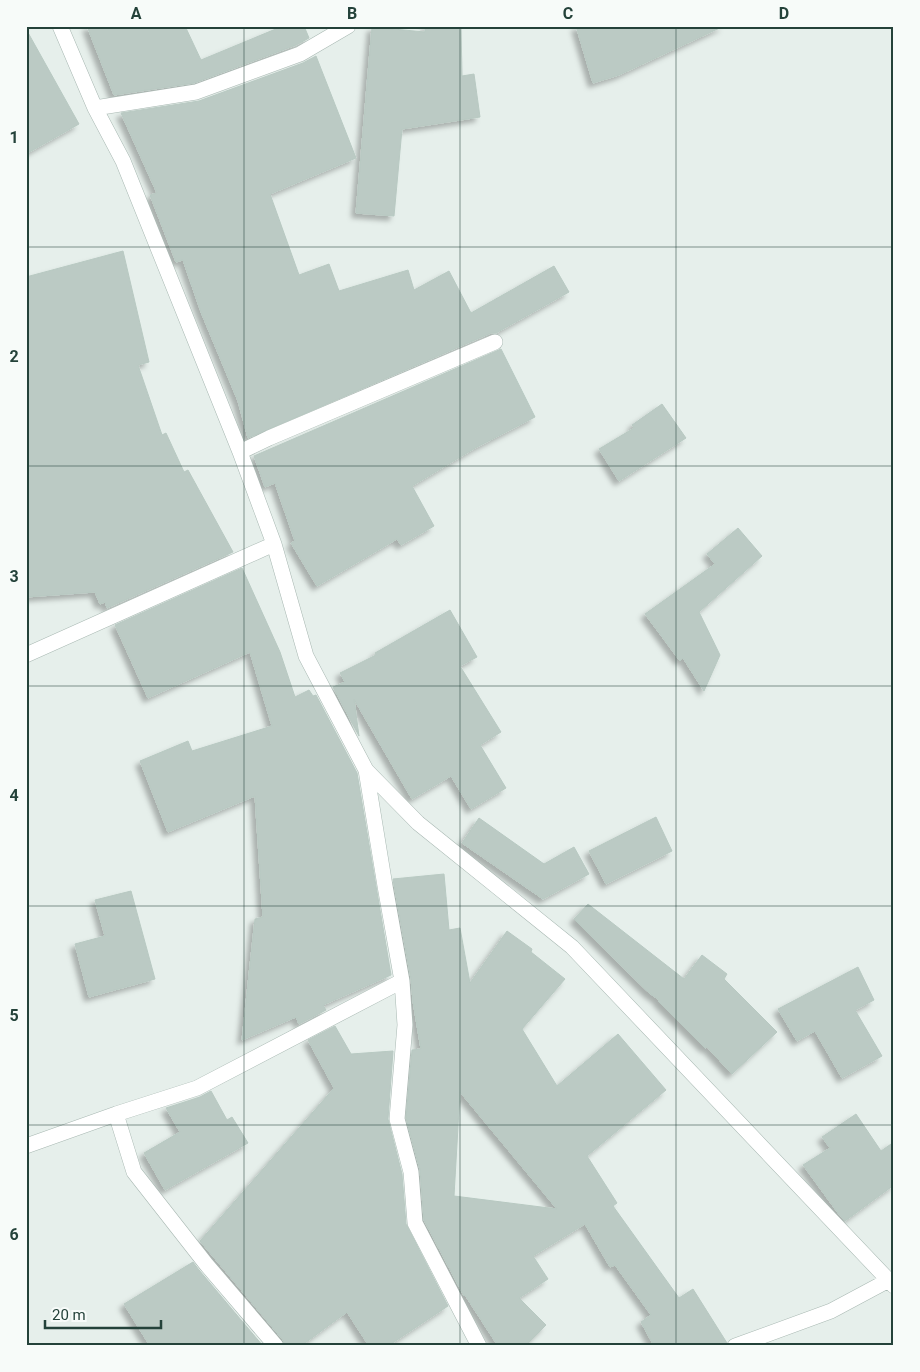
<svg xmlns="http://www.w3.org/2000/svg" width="920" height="1372" font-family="Roboto,sans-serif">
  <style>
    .building { fill: #bbcac4; stroke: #b8c9c2; fill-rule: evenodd; filter: url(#shadow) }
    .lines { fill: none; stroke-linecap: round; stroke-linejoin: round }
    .minor-casing { stroke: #a8b8b2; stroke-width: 16 }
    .minor { stroke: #fff; stroke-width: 15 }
    .grid { fill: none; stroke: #24423a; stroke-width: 1; stroke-opacity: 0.55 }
    .neatline { fill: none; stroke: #24423a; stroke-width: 2 }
    .grid-label { font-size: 16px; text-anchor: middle; font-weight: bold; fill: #24423a }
  </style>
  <defs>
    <filter id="shadow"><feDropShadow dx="-4.5" dy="4.5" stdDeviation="2.5" flood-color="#0004"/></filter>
  </defs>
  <rect width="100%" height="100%" fill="#e6efeb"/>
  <!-- building -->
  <path class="building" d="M 87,26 L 185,26 L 201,60 L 283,26 L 304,26 L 309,38 L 296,45 L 194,83 L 114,95 Z
    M 425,26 L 461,26 L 462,76 L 474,74 L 480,117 L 402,129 L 394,216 L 356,213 L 372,27 L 425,32 Z
    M 576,26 L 724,26 L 619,75 L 593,83 Z
    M 26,29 L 79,124 L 26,154 Z
    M 316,56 L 356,158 L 270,194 L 299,275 L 329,264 L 339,291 L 408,270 L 414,290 L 449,271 L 471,313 L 554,266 L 569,292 L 496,333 L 491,333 L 248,438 L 238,401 L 201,312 L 183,260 L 176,262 L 150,195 L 157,193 L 121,113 L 199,101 L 303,63 Z
    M 123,251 L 149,362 L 138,365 L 162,435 L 166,433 L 184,472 L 188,470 L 233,552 L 107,608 L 105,602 L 100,604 L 95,592 L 26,597 L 26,277 Z
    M 501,349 L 535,417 L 477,447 L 412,486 L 434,526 L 401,545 L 397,539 L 317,586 L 291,543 L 295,541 L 275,483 L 265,487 L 254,456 Z
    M 662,404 L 686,438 L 619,481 L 599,449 L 634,428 L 632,425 Z
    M 738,528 L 762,556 L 699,612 L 720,655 L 704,691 L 683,658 L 680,661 L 645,614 L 715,564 L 707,554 Z
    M 242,568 L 280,652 L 295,697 L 309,690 L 313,696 L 316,695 L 357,773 L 391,975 L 323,1005 L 326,1010 L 299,1024 L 296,1017 L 242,1040 L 255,919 L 263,917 L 255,796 L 168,832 L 140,761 L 188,741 L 192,751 L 272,726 L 250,652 L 148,698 L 115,625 Z
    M 450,610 L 477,657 L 460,666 L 501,732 L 480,745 L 506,788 L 471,809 L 451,776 L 412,799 L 354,699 L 359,736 L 333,687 L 345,682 L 340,673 L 376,655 L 375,653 Z
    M 656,817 L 672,851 L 606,884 L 589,851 Z
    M 479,818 L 544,864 L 574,847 L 589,874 L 543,899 L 462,843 Z
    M 444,874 L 449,930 L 460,928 L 470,983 L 507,931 L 532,949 L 531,952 L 565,979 L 522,1029 L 557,1086 L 618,1034 L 666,1090 L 587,1156 L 617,1203 L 613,1206 L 679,1298 L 693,1289 L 727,1343 L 726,1346 L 654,1346 L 641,1322 L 651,1315 L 615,1265 L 610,1267 L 585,1224 L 533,1256 L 548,1279 L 519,1298 L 546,1325 L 525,1346 L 498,1346 L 465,1295 L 464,1296 L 424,1220 L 420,1170 L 406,1118 L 412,1050 L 421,1049 L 413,1001 L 411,979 L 393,879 ZM 460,1092 L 557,1209 L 454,1196 Z
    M 131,891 L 155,979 L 89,997 L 75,944 L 105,936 L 95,900 Z
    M 588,904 L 684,979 L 702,955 L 727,974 L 724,979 L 777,1032 L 732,1074 L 707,1047 L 705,1048 L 658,1001 L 659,1000 L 648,992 L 574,919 Z
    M 858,967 L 874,1000 L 855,1010 L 882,1056 L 842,1078 L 815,1031 L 797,1041 L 778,1009 Z
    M 335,1026 L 351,1054 L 393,1051 L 388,1119 L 402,1174 L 406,1224 L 448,1306 L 388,1346 L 369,1346 L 347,1312 L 301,1346 L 285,1346 L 283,1340 L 200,1241 L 334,1088 L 308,1040 Z
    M 211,1091 L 227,1120 L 232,1117 L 248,1143 L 165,1190 L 144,1153 L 180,1132 L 166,1108 L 200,1097 Z
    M 856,1114 L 881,1151 L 894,1142 L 894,1185 L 845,1221 L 838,1213 L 803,1165 L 830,1148 L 822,1137 Z
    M 193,1262 L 199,1270 L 263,1346 L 150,1346 L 124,1304 Z"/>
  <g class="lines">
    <!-- minor casing -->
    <g class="minor-casing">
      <path id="minor" d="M 60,26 L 95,108 L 123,161 L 240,452 L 274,544 L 306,656 L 366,770 L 418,823 L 572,947 L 894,1286
        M 95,108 L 196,92 L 300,54 L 348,26
        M 240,452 L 269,438 L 495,342
        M 26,655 L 274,544
        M 366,770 L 385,886 L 402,981 L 405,1025 L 397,1119 L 411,1172 L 415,1223 L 479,1346
        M 116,1114 L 134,1172 L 206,1264 L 276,1346
        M 26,1146 L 116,1114 L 197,1088 L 402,981
        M 735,1346 L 831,1311 L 889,1280"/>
    </g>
    <!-- minor -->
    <use href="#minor" class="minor"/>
  </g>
  <!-- grid -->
  <path class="grid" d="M 244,26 L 244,1346M 460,26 L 460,1346M 676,26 L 676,1346M 26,247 L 894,247M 26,466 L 894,466M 26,686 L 894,686M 26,906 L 894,906M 26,1125 L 894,1125"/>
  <!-- border -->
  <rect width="920" height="1372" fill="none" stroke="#f7fbf9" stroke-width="55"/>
  <!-- scale -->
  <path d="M45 1320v8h116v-8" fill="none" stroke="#24423a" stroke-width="2.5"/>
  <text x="52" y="1320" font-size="15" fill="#24423a" stroke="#f7fbf9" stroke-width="4" paint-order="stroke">20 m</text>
  <rect x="28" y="28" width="864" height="1316" class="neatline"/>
  <g class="grid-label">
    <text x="136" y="19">A</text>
    <text x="352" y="19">B</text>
    <text x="568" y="19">C</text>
    <text x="784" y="19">D</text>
    <text x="14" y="143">1</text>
    <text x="14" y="362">2</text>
    <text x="14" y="582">3</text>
    <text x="14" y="801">4</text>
    <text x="14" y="1021">5</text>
    <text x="14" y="1240">6</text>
  </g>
</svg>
